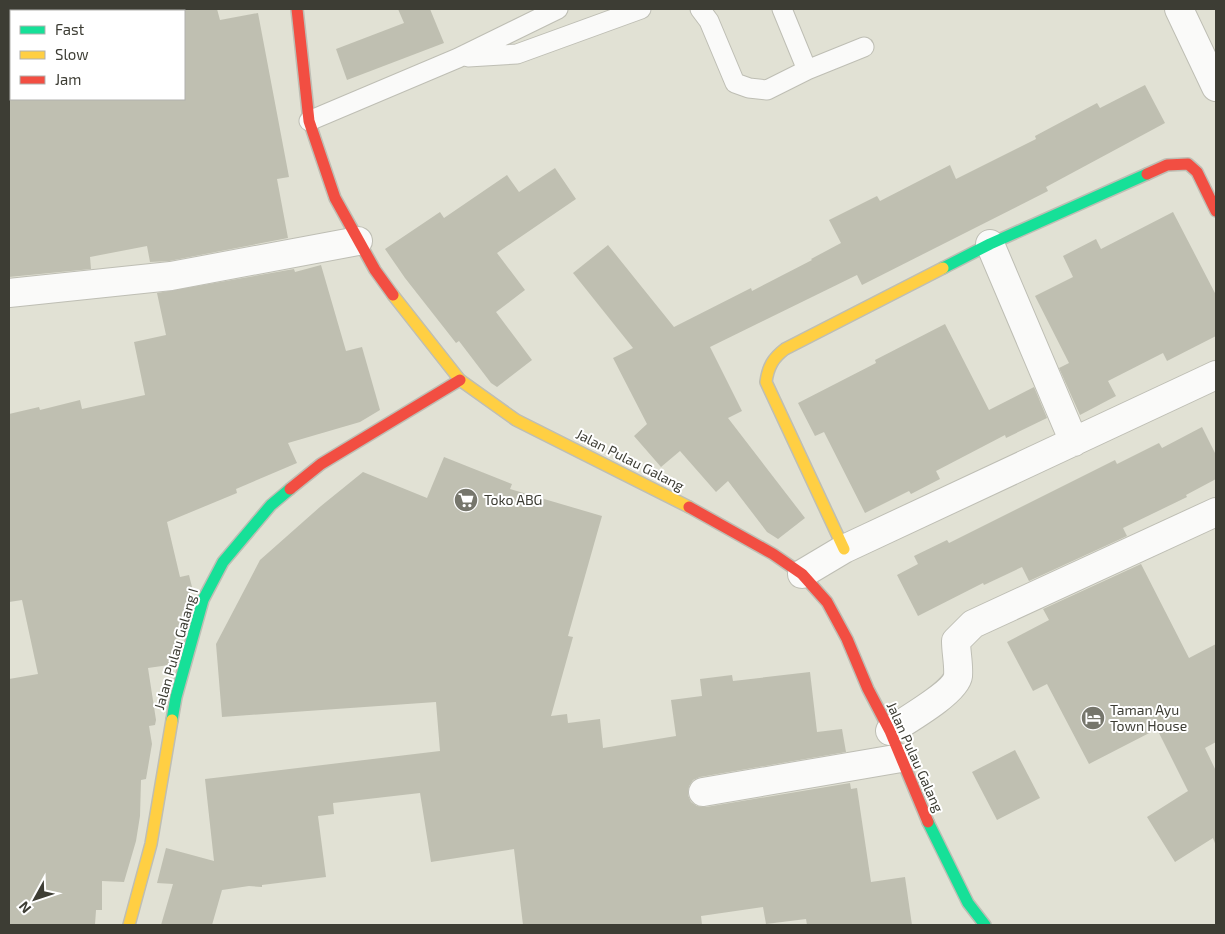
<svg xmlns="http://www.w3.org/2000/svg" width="1225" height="934" font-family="'Exo 2',sans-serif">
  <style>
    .building { fill: #bfbfb1 }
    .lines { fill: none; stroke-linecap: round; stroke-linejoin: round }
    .lane-casing { stroke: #bebeb4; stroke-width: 21 }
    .street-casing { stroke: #bebeb4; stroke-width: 30 }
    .fast-casing { stroke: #bebeb4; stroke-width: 14 }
    .slow-casing { stroke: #bebeb4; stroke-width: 14 }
    .jam-casing { stroke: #bebeb4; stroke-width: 14 }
    .lane { stroke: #fafaf9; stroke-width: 19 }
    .street { stroke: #fafaf9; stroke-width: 28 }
    .fast { stroke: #16e098; stroke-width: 11 }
    .slow { stroke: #ffcf43; stroke-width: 11 }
    .jam { stroke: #f24e42; stroke-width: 11 }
    .labels { text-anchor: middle; stroke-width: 4; stroke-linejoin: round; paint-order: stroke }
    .street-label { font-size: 14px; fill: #3d3d34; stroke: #fff }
    .poi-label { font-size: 14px; fill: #3d3d34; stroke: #fff; text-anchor: start }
  </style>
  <rect width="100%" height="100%" fill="#e1e1d4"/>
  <!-- building -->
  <path class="building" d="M 184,9 L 217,9 L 220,20 L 258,13 L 289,177 L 277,179 L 288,238 L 169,261 L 150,262 L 147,246 L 90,257 L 91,269 L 9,277 L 9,99 L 184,99 Z
    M 398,9 L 430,9 L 444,43 L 347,80 L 336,49 L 404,23 Z
    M 1145,85 L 1165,123 L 1046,187 L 1048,191 L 862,285 L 857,275 L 710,347 L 742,411 L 728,418 L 805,518 L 778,539 L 767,532 L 728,481 L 716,492 L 680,451 L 661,467 L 634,436 L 647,424 L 613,358 L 633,348 L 573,273 L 608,245 L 674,327 L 751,288 L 752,291 L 812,260 L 811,259 L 841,243 L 829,220 L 877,196 L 880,201 L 950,165 L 956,179 L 1036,139 L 1035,136 L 1097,103 L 1100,108 Z
    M 555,168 L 576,199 L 497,253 L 525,290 L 496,312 L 532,360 L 497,387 L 491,383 L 459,341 L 456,343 L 405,278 L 385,249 L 440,212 L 444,218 L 507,175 L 519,192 Z
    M 1173,212 L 1216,295 L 1216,336 L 1167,361 L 1163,353 L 1108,381 L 1116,396 L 1080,415 L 1059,368 L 1069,363 L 1035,296 L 1073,277 L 1063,256 L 1096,239 L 1101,249 Z
    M 321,265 L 346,351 L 362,347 L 380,410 L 360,422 L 288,443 L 297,463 L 236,489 L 237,493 L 167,522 L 180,577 L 189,575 L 192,587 L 188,596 L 169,665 L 148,668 L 156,720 L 155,725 L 149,726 L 152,744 L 146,779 L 141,780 L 140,816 L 136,841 L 124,882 L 102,881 L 102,910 L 96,910 L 95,925 L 9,925 L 9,679 L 38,674 L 22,600 L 9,602 L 9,414 L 39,407 L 40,410 L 80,400 L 82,409 L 145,395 L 134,342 L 166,335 L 157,293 L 294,269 L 295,272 Z
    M 945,324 L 989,410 L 1034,387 L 1047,418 L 1006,438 L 1005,435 L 936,471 L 940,479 L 911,494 L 909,491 L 865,513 L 824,432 L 815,436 L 798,403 L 876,363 L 875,360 Z
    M 1202,427 L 1216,455 L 1216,479 L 1186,495 L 1187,497 L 1123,528 L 1127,536 L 1029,581 L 1022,567 L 984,585 L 983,583 L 918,616 L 897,575 L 918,564 L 914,556 L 947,540 L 949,543 L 1115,460 L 1117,464 L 1159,443 L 1162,448 Z
    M 444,457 L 512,484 L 510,489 L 602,516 L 568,636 L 573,637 L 551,716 L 567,714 L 568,723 L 600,719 L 603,748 L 676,736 L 671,700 L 702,696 L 700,679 L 732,675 L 733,681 L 810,672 L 817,732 L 842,729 L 846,752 L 700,777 L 693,780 L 689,786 L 688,795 L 691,802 L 697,806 L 706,807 L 850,783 L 851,789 L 857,788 L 871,882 L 905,877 L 912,925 L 807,925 L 806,919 L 766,924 L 763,907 L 701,916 L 702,925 L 523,925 L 514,849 L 431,862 L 420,793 L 333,803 L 334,814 L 318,816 L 326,877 L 262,885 L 262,887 L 249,886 L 222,890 L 212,925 L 161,925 L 173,884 L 157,883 L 166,848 L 214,861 L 205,779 L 440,751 L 436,702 L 222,717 L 216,644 L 260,560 L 321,506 L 363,472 L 427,498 Z
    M 1141,564 L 1189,658 L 1216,644 L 1216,742 L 1205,748 L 1216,771 L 1216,846 L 1213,838 L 1175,862 L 1147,817 L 1188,791 L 1157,729 L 1089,764 L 1047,684 L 1033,691 L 1007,642 L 1049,620 L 1043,609 Z
    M 1015,750 L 1040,798 L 997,820 L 972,772 Z"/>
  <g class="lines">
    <!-- lane casing -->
    <g class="lane-casing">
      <path id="lane" d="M 700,9 L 709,21 L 735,83 L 749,88 L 767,90 L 807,70 L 864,47
        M 782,9 L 807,70
        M 468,57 L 517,54 L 641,9
        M 309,121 L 458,58 L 558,9"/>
    </g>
    <!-- street casing -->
    <g class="street-casing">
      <path id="street" d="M 1179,9 L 1216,87
        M 990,244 L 1074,442
        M 9,293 L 171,276 L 358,241
        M 802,574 L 844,549 L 1216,375
        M 890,731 C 905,721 956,692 958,676 C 959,665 956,652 956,641 L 973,624 L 1216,512
        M 703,792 L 901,758"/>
    </g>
    <!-- fast casing -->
    <g class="fast-casing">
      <path id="fast" d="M 943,268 L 990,244 L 1147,174
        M 172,720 L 176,697 L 203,600 L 223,562 L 271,505 L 290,489
        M 928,822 L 968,903 L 985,925"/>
    </g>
    <!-- slow casing -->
    <g class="slow-casing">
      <path id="slow" d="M 393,295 L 460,380 L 516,420 L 689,507
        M 844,549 L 766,382 C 768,367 773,358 785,349 L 943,268
        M 129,925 L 151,844 L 172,720"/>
    </g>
    <!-- jam casing -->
    <g class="jam-casing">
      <path id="jam" d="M 297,9 L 309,121 L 335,198 L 375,270 L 393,295
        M 1147,174 L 1167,165 L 1188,164 L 1197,172 L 1216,211
        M 290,489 L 321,464 L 460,380
        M 689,507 L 773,554 L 802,574 L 827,602 L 847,639 L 868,689 L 890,731 L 928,822"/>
    </g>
    <!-- lane -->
    <use href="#lane" class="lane"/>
    <!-- street -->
    <use href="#street" class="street"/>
    <!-- fast -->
    <use href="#fast" class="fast"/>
    <!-- slow -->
    <use href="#slow" class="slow"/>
    <!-- jam -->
    <use href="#jam" class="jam"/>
  </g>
  <!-- icons -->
  <defs>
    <g id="supermarket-disc" transform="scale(1.25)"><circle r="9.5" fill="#76766c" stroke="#fff"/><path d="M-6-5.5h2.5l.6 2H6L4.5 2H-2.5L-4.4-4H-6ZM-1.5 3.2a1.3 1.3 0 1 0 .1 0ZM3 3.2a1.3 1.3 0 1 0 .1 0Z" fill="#fff"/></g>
    <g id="hotel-disc" transform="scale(1.25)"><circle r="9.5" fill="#76766c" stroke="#fff"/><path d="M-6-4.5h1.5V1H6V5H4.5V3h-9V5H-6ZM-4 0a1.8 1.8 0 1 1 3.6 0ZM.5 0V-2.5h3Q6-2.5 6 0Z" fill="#fff"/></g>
  </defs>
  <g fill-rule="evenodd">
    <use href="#supermarket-disc" x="466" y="500"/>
    <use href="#hotel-disc" x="1093" y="718"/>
  </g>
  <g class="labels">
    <!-- street labels -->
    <g class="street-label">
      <text transform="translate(630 460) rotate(27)" y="5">Jalan Pulau Galang</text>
      <text transform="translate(176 649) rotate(-74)" y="5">Jalan Pulau Galang I</text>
      <text transform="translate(915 757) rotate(66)" y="5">Jalan Pulau Galang</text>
    </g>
    <!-- poi labels -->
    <g class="poi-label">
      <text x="484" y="505">Toko ABG</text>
      <text x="1110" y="715">Taman Ayu<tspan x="1110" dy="16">Town House</tspan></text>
    </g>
  </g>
  <!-- border -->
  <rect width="1225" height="934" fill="none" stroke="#3d3d34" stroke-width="20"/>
  <!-- legend -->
  <rect x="10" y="10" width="175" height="90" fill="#ffffff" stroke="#b1b1ae"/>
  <rect x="20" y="26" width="25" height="8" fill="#16e098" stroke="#b1b1ae"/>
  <text x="55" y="35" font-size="15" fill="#3d3d34">Fast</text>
  <rect x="20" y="51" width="25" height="8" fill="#ffcf43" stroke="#b1b1ae"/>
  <text x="55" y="60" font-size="15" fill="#3d3d34">Slow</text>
  <rect x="20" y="76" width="25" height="8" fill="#f24e42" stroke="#b1b1ae"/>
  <text x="55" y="85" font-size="15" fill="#3d3d34">Jam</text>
  <!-- north arrow -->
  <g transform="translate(35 899) rotate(230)" stroke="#ffffff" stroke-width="4" paint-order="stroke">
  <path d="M0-4L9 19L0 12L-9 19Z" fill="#3d3d34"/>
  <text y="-8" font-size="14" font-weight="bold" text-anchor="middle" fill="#3d3d34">N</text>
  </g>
</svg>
